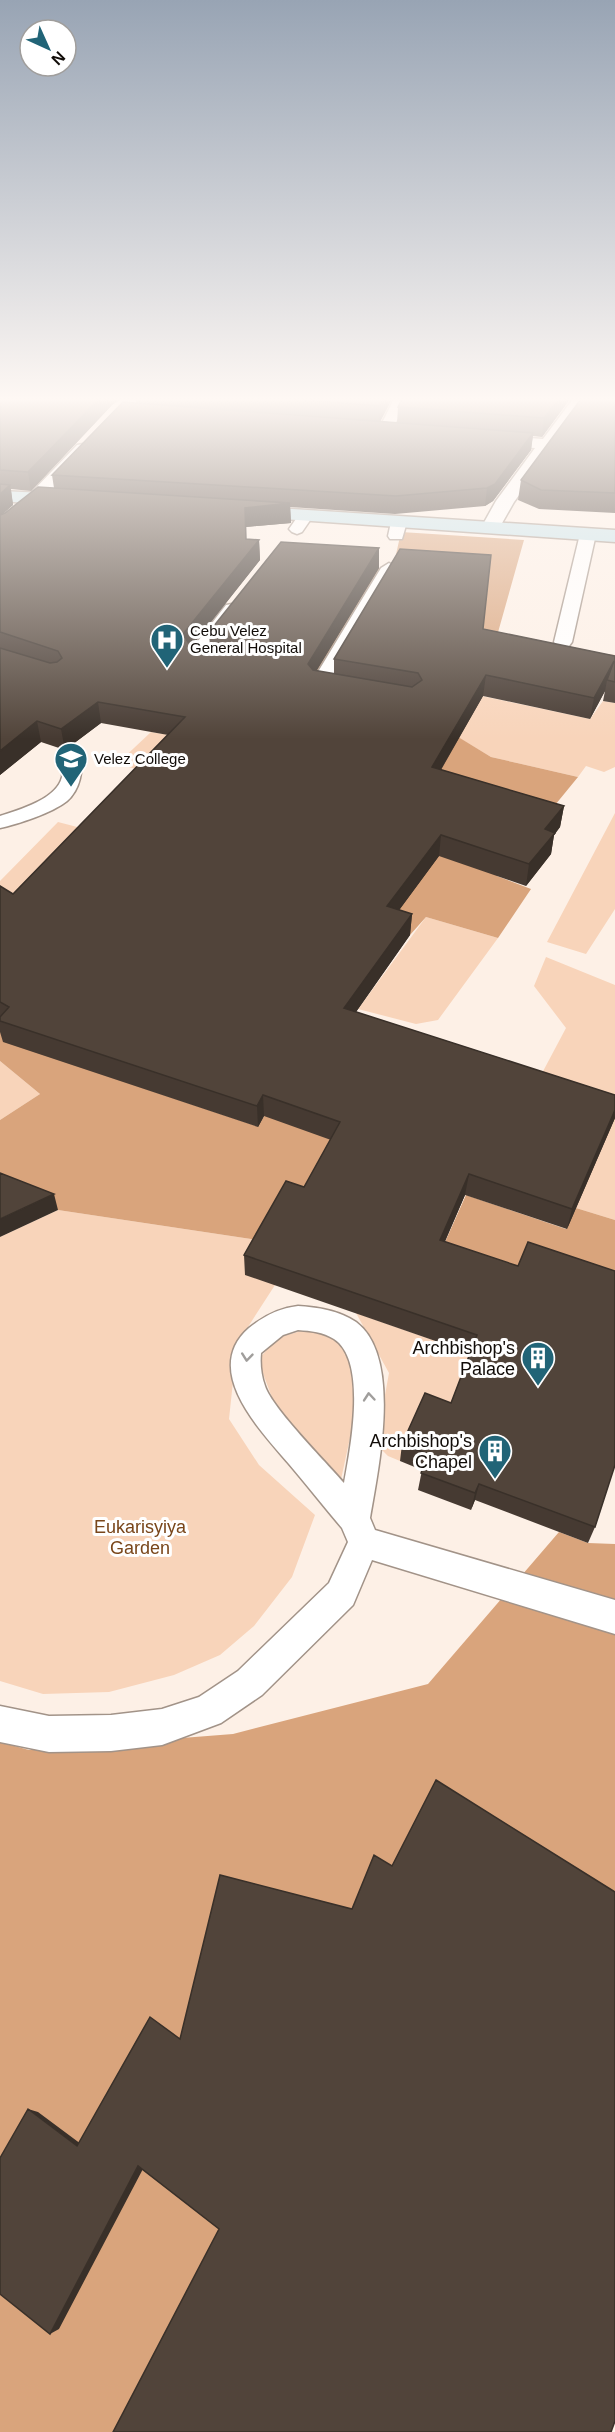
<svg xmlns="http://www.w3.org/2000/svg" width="615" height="2432" font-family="Helvetica,sans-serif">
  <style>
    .green { fill: #f8d4ba }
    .forest { fill: #d9a47c }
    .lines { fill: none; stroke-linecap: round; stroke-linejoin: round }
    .lane-casing { stroke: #a29388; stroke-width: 3 }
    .street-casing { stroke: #a29388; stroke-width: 3 }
    .secondary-casing { stroke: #a29388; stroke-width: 3 }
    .lane { fill: #fff; fill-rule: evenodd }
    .street { fill: #fff; fill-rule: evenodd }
    .secondary { fill: #c5e2ea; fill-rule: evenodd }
    .wall { fill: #463a32 }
    .shaded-wall { fill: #393029 }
    .building { fill: #51443a; stroke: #393029; stroke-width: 1.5 }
    .oneway { stroke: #a09e9c }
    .labels { text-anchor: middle; stroke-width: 6; stroke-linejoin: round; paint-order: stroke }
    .far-poi-label { font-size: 15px; fill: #110c08; stroke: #fff; text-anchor: start }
    .poi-label { font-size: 18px; fill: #110c08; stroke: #fff; text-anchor: end }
    .park-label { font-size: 18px; fill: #79461a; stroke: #fff }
  </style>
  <rect width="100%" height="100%" fill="#fdf0e6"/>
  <!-- green -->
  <path class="green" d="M 444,688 L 590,719 L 603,701 L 615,703 L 615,767 L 604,772 L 586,766 L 578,777 L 491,757 L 436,724 Z
    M 151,732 L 187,738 L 31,901 L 0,894 L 0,881 L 58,822 L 81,828 L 140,770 L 117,764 Z
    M 615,813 L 615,909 L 586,954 L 547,942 Z
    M 426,917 L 498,938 L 438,1020 L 416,1024 L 358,1009 Z
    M 546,957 L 615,985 L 615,1220 L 576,1208 L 532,1092 L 566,1028 L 534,986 Z
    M 0,1061 L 40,1094 L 0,1120 Z
    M 58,1210 L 265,1241 L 275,1285 L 237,1344 L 229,1419 L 259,1465 L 315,1515 L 292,1577 L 254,1626 L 220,1655 L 174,1675 L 109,1692 L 43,1694 L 0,1681 L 0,1237 Z
    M 356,1313 L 473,1354 L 447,1421 L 422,1411 L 400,1461 L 388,1456 L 376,1444 L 389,1373 Z
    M 308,1329 L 342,1343 L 356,1370 L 353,1424 L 340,1484 L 274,1403 L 258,1360 L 277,1338 Z"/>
  <!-- forest -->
  <path class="forest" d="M 401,532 L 524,540 L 495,643 L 615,655 L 615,668 L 494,652 L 437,724 L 491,757 L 578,777 L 497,876 L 531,889 L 498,938 L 426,917 L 410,935 L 3,1041 L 257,1126 L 265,1115 L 369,1153 L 265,1241 L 58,1210 L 0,1187 L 0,1120 L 40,1094 L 0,1061 L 0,994 L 278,694 L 374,568 L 393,568 Z
    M 466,1195 L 566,1229 L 576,1208 L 615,1220 L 615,1293 L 514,1286 L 437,1260 Z
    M 559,1532 L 588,1543 L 615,1544 L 615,1907 L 294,2089 L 116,2432 L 0,2432 L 0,1742 L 29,1750 L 233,1734 L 428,1684 Z"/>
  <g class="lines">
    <!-- lane casing -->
    <g class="lane-casing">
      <path id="lane" d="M 394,399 L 408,399 L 390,434 L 380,434 L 378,431 Z
        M 305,511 L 313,516 L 302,532 L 297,534 L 292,532 L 289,529 L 300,513 Z
        M 399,517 L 407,522 L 402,539 L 390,539 L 388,536 L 391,522 Z
        M 588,529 L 596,534 L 572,642 L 569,646 L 557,646 L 554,642 L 580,534 Z
        M 389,563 L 397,568 L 330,682 L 346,685 L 349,689 L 346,693 L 340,694 L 313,689 L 310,685 L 381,568 Z
        M 232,604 L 240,609 L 206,653 L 223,658 L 226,662 L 223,666 L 217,667 L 190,660 L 187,656 L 191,650 L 226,605 Z
        M 70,752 L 77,754 C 86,768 79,791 67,801 C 52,813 18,824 0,828 L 0,816 C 19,810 57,799 62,777 C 63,772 61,763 60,758 L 63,754 Z
        M 298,1306 C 317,1307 340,1311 356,1322 C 403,1357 378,1470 370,1518 L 375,1530 L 615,1600 L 615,1634 L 372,1560 L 353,1605 L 262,1695 L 221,1723 L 162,1745 L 111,1751 L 49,1752 L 0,1742 L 0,1706 L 49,1716 L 111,1715 L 162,1709 L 199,1697 L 238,1671 L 329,1583 L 348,1542 L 342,1528 C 324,1507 307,1485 289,1464 C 260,1430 201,1370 249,1328 C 264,1316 279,1308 298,1306 ZM 298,1330 C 311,1331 323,1332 334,1339 C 368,1361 350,1450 344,1483 C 326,1462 272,1408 265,1386 C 261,1375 260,1364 261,1353 L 283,1335 Z"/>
    </g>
    <!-- street casing -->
    <g class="street-casing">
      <path id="street" d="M 573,399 L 589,399 L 514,502 L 497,532 L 483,532 L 481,528 L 496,501 L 535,448 L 486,445 L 480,444 L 477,440 L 480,436 L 486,435 L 543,439 Z
        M 83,444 L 89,445 L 92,449 L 89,453 L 42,502 L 30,502 L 27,498 L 30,494 L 77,445 Z"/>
    </g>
    <!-- secondary casing -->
    <g class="secondary-casing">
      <path id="secondary" d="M 0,491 L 68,494 L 74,496 L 77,500 L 74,504 L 68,506 L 0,501 Z
        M 246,506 L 615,530 L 615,542 L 239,516 L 237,512 L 239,508 Z"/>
    </g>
    <!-- lane -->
    <use href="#lane" class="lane"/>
    <!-- street -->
    <use href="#street" class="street"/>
    <!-- secondary -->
    <use href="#secondary" class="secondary"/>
  </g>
  <!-- wall -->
  <path class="wall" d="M 0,399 L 112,405 L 31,491 L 11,489 L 13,505 L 3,514 L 54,488 L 52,475 L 136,403 L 136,399 L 392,399 L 380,421 L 397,423 L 398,407 L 402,399 L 570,399 L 542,437 L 533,436 L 531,450 L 493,501 L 485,506 L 395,514 L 290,507 L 291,523 L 246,527 L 246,539 L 259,540 L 260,560 L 194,643 L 210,647 L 209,632 L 379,568 L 316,671 L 334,674 L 334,659 L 483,629 L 615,656 L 615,703 L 603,701 L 605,691 L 590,719 L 483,696 L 441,770 L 564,806 L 560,827 L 554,835 L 551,854 L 526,886 L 439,856 L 399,910 L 412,914 L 410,935 L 356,1012 L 615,1095 L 615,1118 L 567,1229 L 465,1195 L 445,1241 L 595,1527 L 588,1543 L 475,1500 L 471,1510 L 418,1490 L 422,1470 L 400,1461 L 402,1444 L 451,1403 L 470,1353 L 245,1275 L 244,1255 L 304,1187 L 331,1140 L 264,1116 L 258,1127 L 3,1042 L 0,1032 L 0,886 L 13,894 L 168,735 L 101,723 L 65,750 L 41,742 L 0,775 Z
    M 615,399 L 615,513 L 539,509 L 518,500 L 521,480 Z"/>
  <!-- shaded-wall -->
  <path class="shaded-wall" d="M 99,399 L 122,399 L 112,405 L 31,491 L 28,472 Z
    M 383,399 L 392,399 L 379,424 L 380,406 Z
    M 559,399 L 570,399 L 542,437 L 544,418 Z
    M 533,433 L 531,450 L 493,501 L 485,506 L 487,488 Z
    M 10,485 L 13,505 L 0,516 L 0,494 Z
    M 290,503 L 291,523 L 246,527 L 246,556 L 259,540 L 260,560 L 185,655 L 183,634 L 245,508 Z
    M 379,548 L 379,568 L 308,685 L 308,664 Z
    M 614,661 L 607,680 L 605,691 L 590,719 L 594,698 Z
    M 486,675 L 483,696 L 430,788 L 432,767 Z
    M 98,702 L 101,723 L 65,750 L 61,729 Z
    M 37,721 L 41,742 L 0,775 L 0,751 Z
    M 564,806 L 560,827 L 554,835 L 551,854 L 526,886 L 529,864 L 545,829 Z
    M 441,835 L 439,856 L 386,928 L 387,906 Z
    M 412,914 L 410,935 L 344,1029 L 344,1008 Z
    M 263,1095 L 264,1116 L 258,1127 L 257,1106 Z
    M 615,1110 L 615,1118 L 567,1229 L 572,1209 Z
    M 469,1174 L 465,1195 L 437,1260 L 440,1240 Z
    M 54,1194 L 58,1210 L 0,1237 L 0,1219 Z
    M 479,1484 L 475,1500 L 471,1510 L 475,1493 Z
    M 28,2109 L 38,2112 L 85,2147 L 77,2146 Z
    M 138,2166 L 144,2167 L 59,2329 L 50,2334 Z"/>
  <!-- building -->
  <path class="building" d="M 0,399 L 99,399 L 28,472 L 0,470 Z
    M 292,399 L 383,399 L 380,406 Z
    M 402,399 L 559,399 L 544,418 L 398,407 Z
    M 581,399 L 615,399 L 615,493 L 541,490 L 521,480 Z
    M 123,402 L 533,433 L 495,484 L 487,488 L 396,496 L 52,475 Z
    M 0,484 L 10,485 L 0,494 Z
    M 38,487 L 290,503 L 245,508 L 246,539 L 259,540 L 183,634 L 188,642 L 229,651 L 236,651 L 241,646 L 238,639 L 209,632 L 281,542 L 379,548 L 308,664 L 313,670 L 412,687 L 422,680 L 418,673 L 334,659 L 400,549 L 491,555 L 483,629 L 615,656 L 615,682 L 607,680 L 614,661 L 594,698 L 486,675 L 432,767 L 564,806 L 545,829 L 555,833 L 529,864 L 441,835 L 387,906 L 412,914 L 344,1008 L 615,1095 L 615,1110 L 572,1209 L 469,1174 L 440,1240 L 518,1266 L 528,1242 L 615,1271 L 615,1465 L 595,1527 L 479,1484 L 475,1493 L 421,1473 L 428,1454 L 402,1444 L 425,1393 L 451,1403 L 477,1335 L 244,1255 L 286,1181 L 304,1187 L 340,1122 L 263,1095 L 257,1106 L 0,1021 L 0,1017 L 9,1007 L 0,1002 L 0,886 L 13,894 L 185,717 L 98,702 L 61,729 L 37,721 L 0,751 L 0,648 L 50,663 L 57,662 L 62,658 L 58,651 L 0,632 L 0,515 L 5,513 Z
    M 0,1173 L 54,1194 L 0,1219 Z
    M 436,1780 L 615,1892 L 615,2421 L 611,2432 L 113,2432 L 219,2229 L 138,2166 L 50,2334 L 0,2294 L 0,2158 L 28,2109 L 77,2146 L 150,2017 L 180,2039 L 220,1875 L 352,1909 L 374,1855 L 392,1866 Z"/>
  <!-- one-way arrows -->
  <defs><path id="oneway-chevron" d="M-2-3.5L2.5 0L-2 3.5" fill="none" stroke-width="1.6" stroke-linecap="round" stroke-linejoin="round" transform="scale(1.5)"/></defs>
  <g class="oneway">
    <use href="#oneway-chevron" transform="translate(247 1357) rotate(96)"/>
    <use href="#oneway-chevron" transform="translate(369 1397) rotate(-95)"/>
  </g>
  <!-- sky -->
  <linearGradient id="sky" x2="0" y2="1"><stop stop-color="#98a4b4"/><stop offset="0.54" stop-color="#fef8f4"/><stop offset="1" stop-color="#fef8f4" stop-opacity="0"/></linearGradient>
  <rect width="615" height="739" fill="url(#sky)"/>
  <!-- icons -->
  <defs>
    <g id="hospital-pin" transform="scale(1.725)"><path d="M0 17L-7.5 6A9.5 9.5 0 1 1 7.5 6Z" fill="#216477" stroke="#fff"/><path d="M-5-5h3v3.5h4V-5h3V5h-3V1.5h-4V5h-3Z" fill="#fff"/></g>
    <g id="university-pin" transform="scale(1.725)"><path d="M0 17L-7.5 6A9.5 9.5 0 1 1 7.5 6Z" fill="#216477" stroke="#fff"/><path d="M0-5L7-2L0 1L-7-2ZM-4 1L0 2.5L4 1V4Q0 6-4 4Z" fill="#fff"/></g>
    <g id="building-pin" transform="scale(1.725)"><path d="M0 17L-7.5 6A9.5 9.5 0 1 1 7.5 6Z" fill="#216477" stroke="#fff"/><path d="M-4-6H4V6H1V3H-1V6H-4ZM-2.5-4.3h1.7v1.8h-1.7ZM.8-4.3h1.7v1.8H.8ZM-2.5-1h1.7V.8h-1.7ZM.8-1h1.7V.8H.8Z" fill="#fff"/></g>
  </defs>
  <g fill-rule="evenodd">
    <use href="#hospital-pin" x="167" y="640"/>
    <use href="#university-pin" x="71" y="759"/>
    <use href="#building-pin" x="538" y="1358"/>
    <use href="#building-pin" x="495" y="1451"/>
  </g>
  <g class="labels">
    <!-- far-poi labels -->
    <g class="far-poi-label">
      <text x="190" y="636">Cebu Velez<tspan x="190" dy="17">General Hospital</tspan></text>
      <text x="94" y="764">Velez College</text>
    </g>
    <!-- poi labels -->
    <g class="poi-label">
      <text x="515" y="1354">Archbishop's<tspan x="515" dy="21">Palace</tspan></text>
      <text x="472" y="1447">Archbishop's<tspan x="472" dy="21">Chapel</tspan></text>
    </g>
    <!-- park labels -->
    <g class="park-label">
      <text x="140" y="1533">Eukarisyiya<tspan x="140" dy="21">Garden</tspan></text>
    </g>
  </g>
  <!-- north arrow -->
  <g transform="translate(48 48) rotate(135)"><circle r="28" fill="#ffffff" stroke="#a09e9c" stroke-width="1.5"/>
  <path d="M0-4.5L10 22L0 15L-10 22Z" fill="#216477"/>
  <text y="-9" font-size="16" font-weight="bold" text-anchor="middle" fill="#110c08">N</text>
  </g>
</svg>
